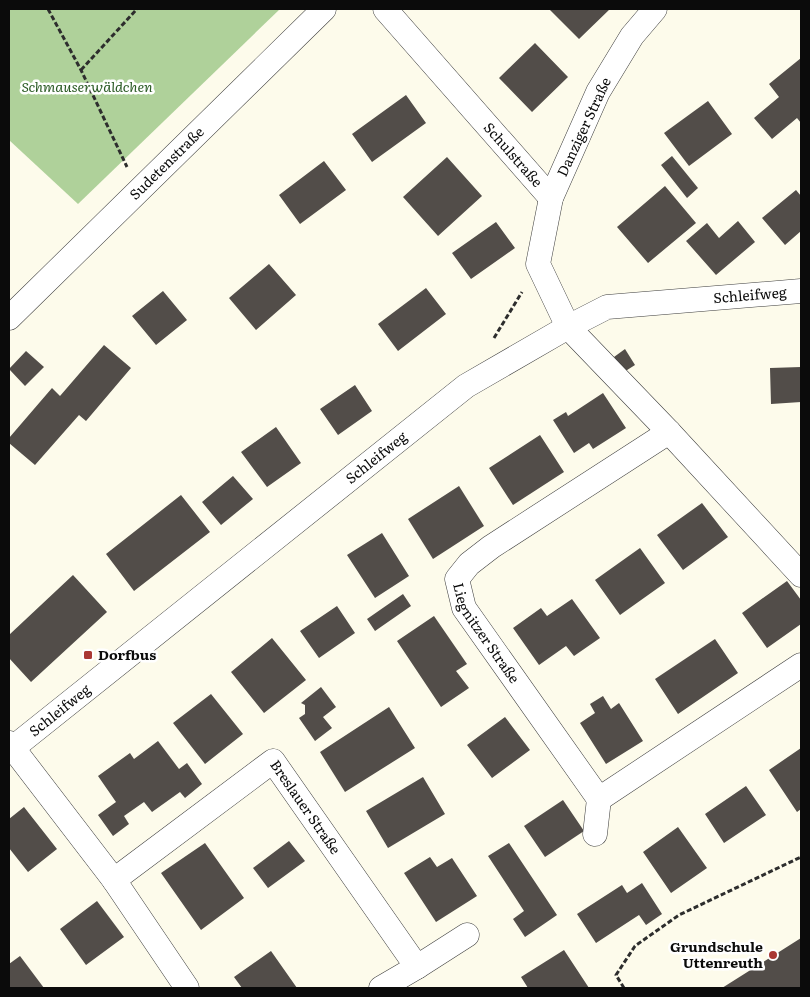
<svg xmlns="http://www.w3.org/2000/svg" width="810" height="997" font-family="Literata,serif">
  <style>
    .forest { fill: #afd19a }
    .building { fill: #524d49 }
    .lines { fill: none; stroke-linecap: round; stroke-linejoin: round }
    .minor-casing { stroke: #3e3e3e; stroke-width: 25 }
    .path { stroke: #2d2d2d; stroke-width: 3; stroke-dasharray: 5 2.5; stroke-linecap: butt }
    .minor { stroke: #fff; stroke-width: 24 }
    .poi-dot { fill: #aa3834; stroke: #fff; stroke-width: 2 }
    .labels { text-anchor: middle; stroke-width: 5; stroke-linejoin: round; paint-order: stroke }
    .park-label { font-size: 14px; font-style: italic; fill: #2a5a24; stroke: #fff }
    .street-label { font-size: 14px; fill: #0b0b0b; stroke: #fff }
    .poi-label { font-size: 14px; font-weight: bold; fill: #0b0b0b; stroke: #fff; text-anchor: start }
  </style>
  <rect width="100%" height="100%" fill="#fdfbeb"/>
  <!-- forest -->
  <path class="forest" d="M 9,9 L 280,9 L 78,204 L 9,140 Z"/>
  <!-- building -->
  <path class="building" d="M 549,9 L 610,9 L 579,39 Z
    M 535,43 L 568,77 L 532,112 L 499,78 Z
    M 801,58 L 801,123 L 797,118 L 772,139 L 754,118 L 779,97 L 769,84 Z
    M 406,95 L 426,123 L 372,162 L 352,134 Z
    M 708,101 L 732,134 L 689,166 L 664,133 Z
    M 672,156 L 698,188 L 687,198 L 661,165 Z
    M 447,157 L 482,196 L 438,236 L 403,197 Z
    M 324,161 L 346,190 L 300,224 L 279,195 Z
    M 665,186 L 696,223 L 648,263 L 617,227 Z
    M 796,190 L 801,196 L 801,231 L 785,245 L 762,218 Z
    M 738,221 L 755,242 L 716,275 L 686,241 L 707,223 L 719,238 Z
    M 496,222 L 515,248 L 471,279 L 452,253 Z
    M 269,264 L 296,295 L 256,330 L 229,298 Z
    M 426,288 L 446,314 L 398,351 L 378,324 Z
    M 163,291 L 187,320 L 156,345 L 132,316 Z
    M 104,345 L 131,368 L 86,421 L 79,415 L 35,465 L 9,443 L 9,438 L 52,388 L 60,396 Z
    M 625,349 L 635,365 L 624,372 L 614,357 Z
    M 26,351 L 44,367 L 25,386 L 9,369 Z
    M 801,367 L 801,402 L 771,404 L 770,368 Z
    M 355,385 L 372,411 L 338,435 L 320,409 Z
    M 603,393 L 626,428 L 593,449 L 589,443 L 574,453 L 553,420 L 566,412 L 568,416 Z
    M 276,427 L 301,463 L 267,487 L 241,452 Z
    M 540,435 L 564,472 L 513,505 L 489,468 Z
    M 233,476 L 253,499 L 221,525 L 202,502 Z
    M 459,486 L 484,526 L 433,559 L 408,519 Z
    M 181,495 L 210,532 L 134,591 L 106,554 Z
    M 702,503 L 728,537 L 683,570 L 657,535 Z
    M 382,533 L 409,576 L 375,598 L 347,555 Z
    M 640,548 L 665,583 L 620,615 L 595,580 Z
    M 73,575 L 107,612 L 31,682 L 9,658 L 9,635 Z
    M 787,581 L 801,600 L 801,624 L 767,648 L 742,613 Z
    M 403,594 L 411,606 L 375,631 L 367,619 Z
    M 572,599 L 600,638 L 574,656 L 566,646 L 539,665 L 513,628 L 541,608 L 547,616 Z
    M 337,606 L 355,633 L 319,658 L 300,631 Z
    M 434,616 L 467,664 L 456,671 L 469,688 L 441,707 L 397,641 Z
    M 272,638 L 306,680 L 264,713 L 231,672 Z
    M 715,639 L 738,673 L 678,714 L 655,679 Z
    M 321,687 L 336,707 L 323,717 L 332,728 L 315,741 L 299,718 L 305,714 L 305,705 L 301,703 Z
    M 211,694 L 243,734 L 205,764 L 173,723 Z
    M 603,696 L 611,709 L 619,703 L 643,741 L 606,764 L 580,723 L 595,713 L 590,704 Z
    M 389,707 L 415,748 L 345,792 L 320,752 Z
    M 505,717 L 530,750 L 492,778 L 467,745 Z
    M 158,741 L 179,769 L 187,763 L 202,784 L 185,798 L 180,792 L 152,812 L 144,802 L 124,816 L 129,824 L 113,836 L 98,815 L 116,802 L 98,776 L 130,753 L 134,759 Z
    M 801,748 L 801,809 L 797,812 L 769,770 Z
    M 423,777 L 445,814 L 388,848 L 366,811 Z
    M 746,786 L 766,815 L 724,843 L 705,814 Z
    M 563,800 L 584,831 L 545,857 L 524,826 Z
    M 24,807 L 57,849 L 28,872 L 9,848 L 9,819 Z
    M 678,827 L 707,868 L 671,893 L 643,852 Z
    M 289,841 L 305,861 L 268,888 L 253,868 Z
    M 205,843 L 244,898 L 201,930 L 161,873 Z
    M 509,843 L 557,915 L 525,937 L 513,919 L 524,911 L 488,856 Z
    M 430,857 L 437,867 L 452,858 L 477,896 L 436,922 L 404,873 Z
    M 642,883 L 662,914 L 646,925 L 639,915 L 596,943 L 577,914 L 622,885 L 627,893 Z
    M 97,901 L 124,937 L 86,965 L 60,929 Z
    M 801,938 L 801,988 L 722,988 Z
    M 564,950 L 589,988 L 528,988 L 521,977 Z
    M 271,951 L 297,988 L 242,988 L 234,977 Z
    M 20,956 L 44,988 L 9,988 L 9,964 Z"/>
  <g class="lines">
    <!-- minor casing -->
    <g class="minor-casing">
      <g id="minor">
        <path id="s1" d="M 385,9 L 551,198"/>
        <path d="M 655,9 L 632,36 L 598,92 L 551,198 L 538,264 L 568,327 L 669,432 L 801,575"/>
        <path id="s2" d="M 9,318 L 324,9"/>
        <path id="s3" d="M 669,432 L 491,547 L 469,564 L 457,579 L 464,608 L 599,799 L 801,665"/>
        <path d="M 9,743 L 114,880 L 187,988"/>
        <path id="s4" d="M 9,751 L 466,386 L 568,327 L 607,307 L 801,291"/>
        <path d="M 595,834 L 599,799"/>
        <path id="s5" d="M 114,880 L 273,761 L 417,967 L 381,988"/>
        <path d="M 417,967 L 467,935"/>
      </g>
    </g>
    <!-- path -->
    <path class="path" d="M 48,9 L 81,70 L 127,167
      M 81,70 L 137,9
      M 494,338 L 522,292
      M 624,988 L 616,975 L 635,946 L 679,915 L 801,857"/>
    <!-- minor -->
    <use href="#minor" class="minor"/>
  </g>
  <!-- markers -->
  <g class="poi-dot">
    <rect x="83" y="650" width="10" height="10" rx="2.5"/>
    <circle cx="773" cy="955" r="5"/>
  </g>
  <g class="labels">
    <!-- park labels -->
    <g class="park-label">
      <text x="87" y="92">Schmauserwäldchen</text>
    </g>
    <!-- street labels -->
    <g class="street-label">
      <text transform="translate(584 127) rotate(-65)" y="5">Danziger Straße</text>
      <text dy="5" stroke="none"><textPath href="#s1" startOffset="194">Schulstraße</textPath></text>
      <text dy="5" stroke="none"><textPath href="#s2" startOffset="221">Sudetenstraße</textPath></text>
      <text dy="5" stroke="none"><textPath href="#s4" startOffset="890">Schleifweg</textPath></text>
      <text dy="5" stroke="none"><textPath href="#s4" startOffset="470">Schleifweg</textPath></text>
      <text dy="5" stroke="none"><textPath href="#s3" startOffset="321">Liegnitzer Straße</textPath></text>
      <text dy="5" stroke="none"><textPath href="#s4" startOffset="65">Schleifweg</textPath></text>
      <text dy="5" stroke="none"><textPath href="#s5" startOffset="255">Breslauer Straße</textPath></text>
    </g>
    <!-- poi labels -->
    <g class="poi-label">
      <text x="98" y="660">Dorfbus</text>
      <text x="763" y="952" text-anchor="end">Grundschule<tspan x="763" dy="16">Uttenreuth</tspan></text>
    </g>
  </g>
  <!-- border -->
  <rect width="810" height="997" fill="none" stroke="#0b0b0b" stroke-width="20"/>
</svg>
